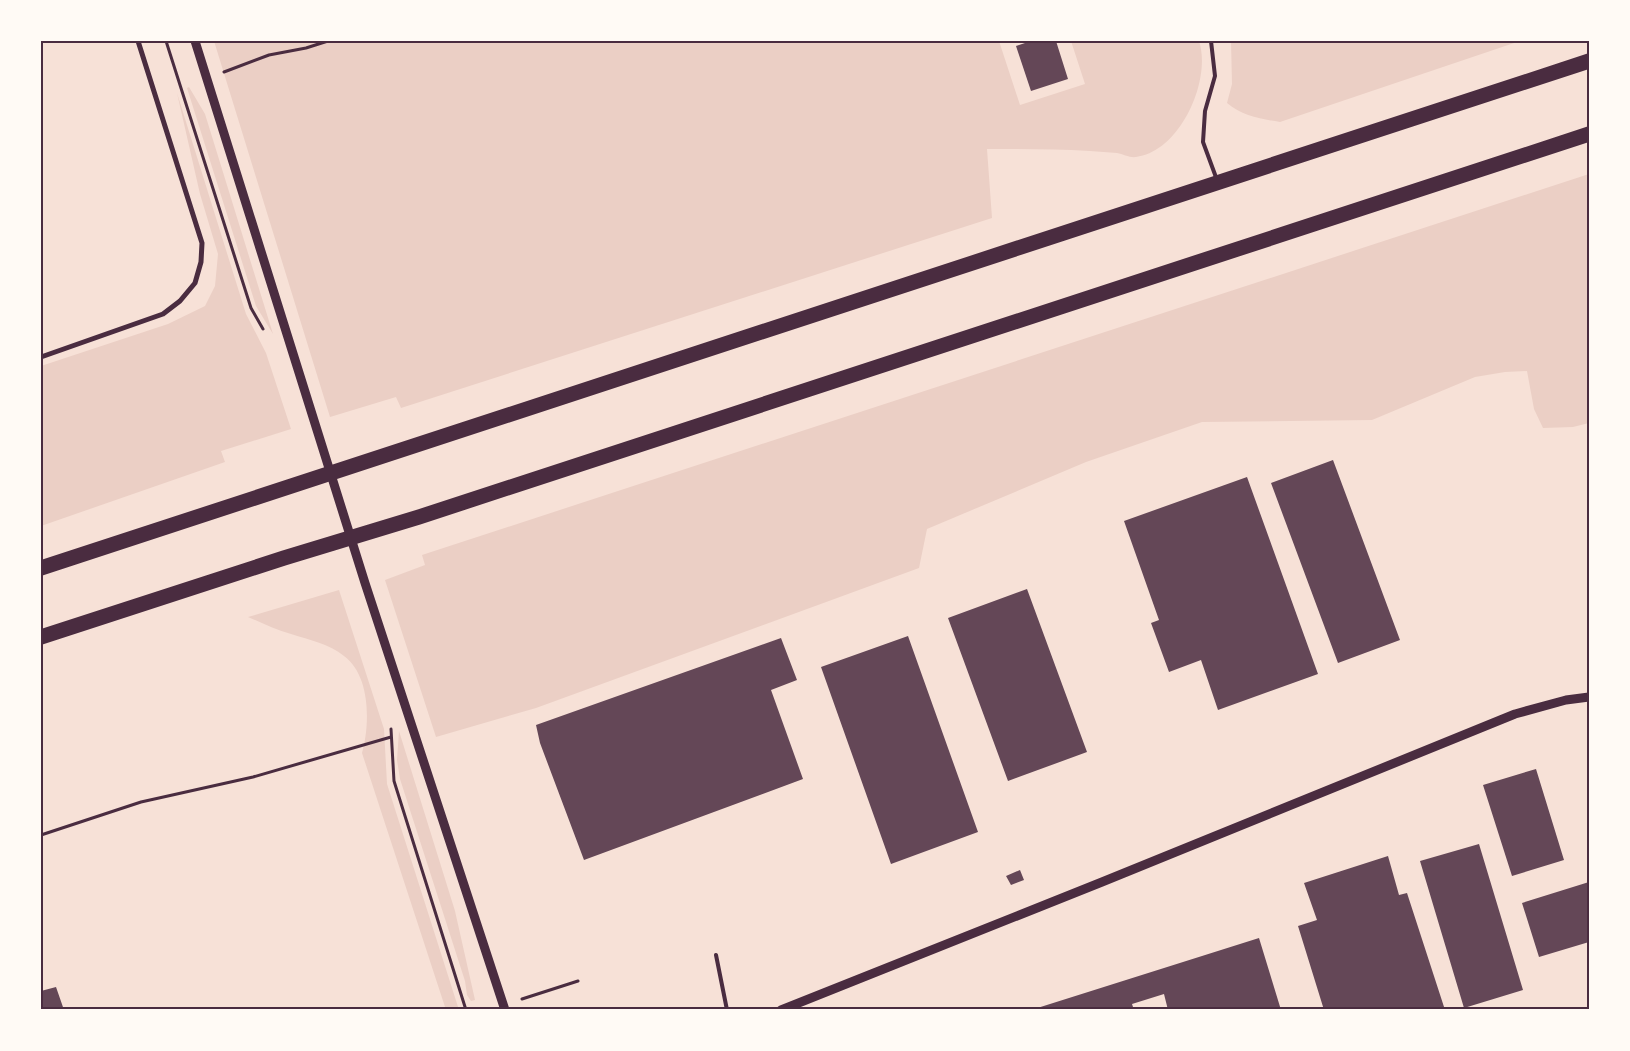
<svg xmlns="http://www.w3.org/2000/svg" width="1630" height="1051" font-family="'Archivo Narrow',sans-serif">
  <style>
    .green { fill: #ebcfc5 }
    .building { fill: #644757 }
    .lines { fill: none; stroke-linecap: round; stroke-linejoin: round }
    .path { stroke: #4a2c40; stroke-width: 3 }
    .service { stroke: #4a2c40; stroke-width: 4 }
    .minor { stroke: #4a2c40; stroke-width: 5 }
    .tertiary { stroke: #4a2c40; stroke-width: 9 }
    .motorway { stroke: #4a2c40; stroke-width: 15 }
    .neatline { fill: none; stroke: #4a2c40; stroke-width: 2 }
  </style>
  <rect width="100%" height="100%" fill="#f7e1d7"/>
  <!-- green -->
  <path class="green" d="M 214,41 L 999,41 L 1020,105 L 1085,84 L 1071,41 L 1199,41 C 1212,80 1180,152 1136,157 C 1130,158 1123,154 1117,153 C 1108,152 1099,152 1090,151 C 1056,149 1021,149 987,149 L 992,218 L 401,408 L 396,397 L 330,417 Z
    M 1231,41 L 1520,41 L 1280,122 C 1261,119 1242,116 1227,103 L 1232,84 Z
    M 189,87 L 205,114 L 273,334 L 256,306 L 187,88 Z
    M 177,93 L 246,314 L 266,353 L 291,429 L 221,451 L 225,462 L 41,526 L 41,366 L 168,324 L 205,306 L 215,286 L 218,254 L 200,194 Z
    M 1589,174 L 1589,423 L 1573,427 L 1543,428 L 1534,409 L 1527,371 L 1505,372 L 1475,377 L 1372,420 L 1202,422 L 1086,462 L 927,529 L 919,568 L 536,708 L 436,737 L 385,580 L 425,565 L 422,555 Z
    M 339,590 L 384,729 L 387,784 L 459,1010 L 446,1010 L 362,753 C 370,725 371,676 344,656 C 329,644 310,640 291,634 C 276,630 262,623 248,617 Z
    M 399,731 L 455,911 L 475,1000 L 471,1001 L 467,995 L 465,981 L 400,779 L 397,760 Z"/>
  <!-- building -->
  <path class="building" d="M 1031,41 L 1056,41 L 1068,79 L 1031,91 L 1016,46 Z
    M 1333,460 L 1400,640 L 1338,663 L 1271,483 Z
    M 1247,477 L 1318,674 L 1218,710 L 1201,660 L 1169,672 L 1151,623 L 1159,620 L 1124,521 Z
    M 1027,589 L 1087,752 L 1008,781 L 948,618 Z
    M 908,636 L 978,832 L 891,864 L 821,667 Z
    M 781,638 L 797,680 L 771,690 L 803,779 L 584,860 L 540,743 L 536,725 Z
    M 1536,769 L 1564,860 L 1512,876 L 1483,785 Z
    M 1479,844 L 1523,990 L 1464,1008 L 1420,861 Z
    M 1388,856 L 1399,895 L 1407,893 L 1445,1010 L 1324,1010 L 1298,926 L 1317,920 L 1304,883 Z
    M 1020,870 L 1024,880 L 1011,885 L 1006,876 Z
    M 1589,882 L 1589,942 L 1539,957 L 1522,903 Z
    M 1259,938 L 1281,1010 L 1168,1010 L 1164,994 L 1132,1004 L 1134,1010 L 1031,1010 Z
    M 56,987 L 64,1010 L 41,1010 L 41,991 Z"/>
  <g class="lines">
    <!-- path -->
    <path class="path" d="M 166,41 L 251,308 L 263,329
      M 224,72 L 269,55 L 306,48 L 328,41
      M 391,729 L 394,781 L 466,1010
      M 41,835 L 141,802 L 253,777 L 391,737
      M 522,999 L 578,981"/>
    <!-- service -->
    <path class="service" d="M 1211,41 L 1215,76 L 1205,111 L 1203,142 L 1217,180
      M 716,955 L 727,1010"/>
    <!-- minor -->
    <path class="minor" d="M 41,357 L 163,314 L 180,301 L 195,283 L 201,262 L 202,243 L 138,41"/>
    <!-- tertiary -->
    <path class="tertiary" d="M 195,41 L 365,583 L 505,1010
      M 781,1010 L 1102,882 L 1515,714 L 1566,700 L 1589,697"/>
    <!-- motorway -->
    <path class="motorway" d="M 41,568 L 1589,61
      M 41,637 L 284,558 L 419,517 L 1589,134"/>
  </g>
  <!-- border -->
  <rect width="1630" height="1051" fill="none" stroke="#fffaf5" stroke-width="85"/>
  <rect x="42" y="42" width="1546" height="966" class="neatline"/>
</svg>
